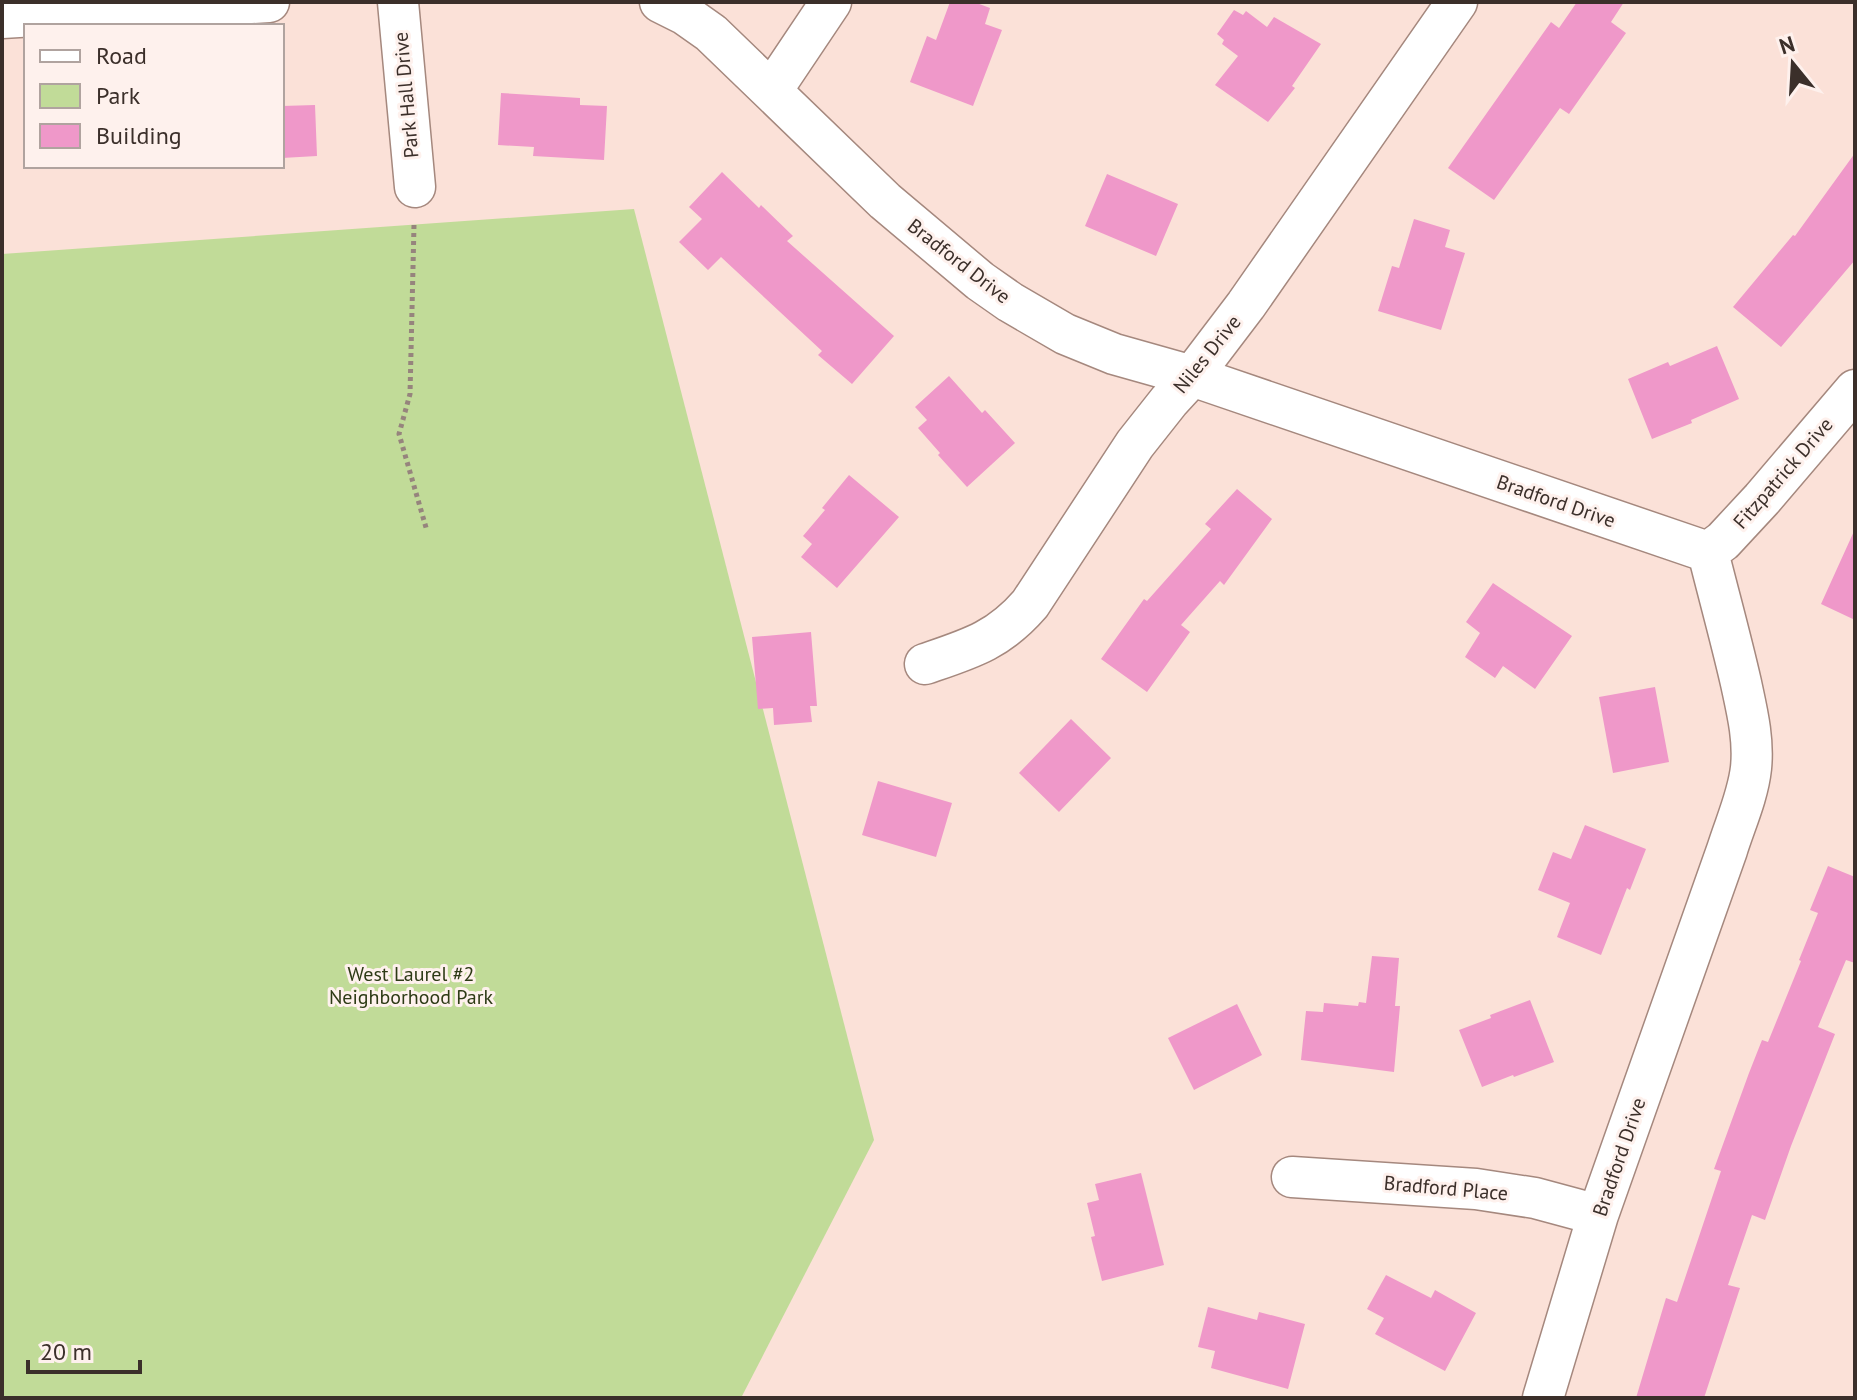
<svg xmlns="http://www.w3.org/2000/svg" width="1857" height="1400" font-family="'PT Sans',sans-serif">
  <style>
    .green { fill: #c1db98 }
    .building { fill: #ef98c9 }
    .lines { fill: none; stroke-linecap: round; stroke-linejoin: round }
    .minor-casing { stroke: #a5887e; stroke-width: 43 }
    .path { stroke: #96847d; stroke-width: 5; stroke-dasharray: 4 4; stroke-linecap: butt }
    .minor { stroke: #fff; stroke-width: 40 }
    .labels { text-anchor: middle; stroke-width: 6; stroke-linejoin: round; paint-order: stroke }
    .street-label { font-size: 20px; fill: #3b2f2a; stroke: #fef1ed }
    .park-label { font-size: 20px; fill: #2d3a15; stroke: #fef1ed }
  </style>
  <rect width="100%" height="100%" fill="#fbe1d8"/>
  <!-- green -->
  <path class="green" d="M 634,209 L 874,1140 L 741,1398 L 2,1398 L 2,254 Z"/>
  <!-- building -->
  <path class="building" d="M 950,2 L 974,2 L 990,8 L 985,24 L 1002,30 L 973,106 L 910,82 L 927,36 L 936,40 Z
    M 1577,2 L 1624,2 L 1611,22 L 1626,33 L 1569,114 L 1560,108 L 1494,200 L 1448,168 L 1551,22 L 1559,28 Z
    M 1234,10 L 1243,15 L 1246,11 L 1267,27 L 1274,17 L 1321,44 L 1292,86 L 1295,88 L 1268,122 L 1215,85 L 1238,56 L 1222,44 L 1224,40 L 1217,34 Z
    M 501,93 L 580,98 L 580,105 L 607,106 L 604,160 L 533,156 L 534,147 L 498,145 Z
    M 315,105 L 317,156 L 282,158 L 282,106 Z
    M 1855,153 L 1855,260 L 1781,347 L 1733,307 L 1793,235 L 1795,236 Z
    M 722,172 L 759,208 L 761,205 L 793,236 L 787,241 L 894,336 L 852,384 L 818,355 L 822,351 L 721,257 L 708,270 L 679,242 L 702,219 L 689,207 Z
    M 1107,174 L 1178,204 L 1156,256 L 1085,226 Z
    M 1414,219 L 1450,230 L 1445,247 L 1465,253 L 1441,330 L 1378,311 L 1392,266 L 1399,268 Z
    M 1717,346 L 1739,399 L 1691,420 L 1692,423 L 1652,439 L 1628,379 L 1668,362 L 1670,366 Z
    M 949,376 L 982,413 L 985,410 L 1015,443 L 967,487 L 938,455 L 940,453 L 918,428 L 927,420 L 915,407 Z
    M 849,475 L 899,517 L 837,588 L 801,557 L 812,544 L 803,536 L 825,510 L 822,508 Z
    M 1237,489 L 1272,519 L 1224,585 L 1220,581 L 1181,625 L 1190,632 L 1147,692 L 1101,659 L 1144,599 L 1147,601 L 1211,529 L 1205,524 Z
    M 1855,529 L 1855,620 L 1821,604 Z
    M 1493,583 L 1572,636 L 1535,689 L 1503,666 L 1495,678 L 1465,657 L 1480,633 L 1466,622 Z
    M 811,632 L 817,706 L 810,706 L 812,722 L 774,725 L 773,708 L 758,709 L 752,637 Z
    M 1655,687 L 1669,762 L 1613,773 L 1599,697 Z
    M 1071,719 L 1111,758 L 1059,812 L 1019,773 Z
    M 878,781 L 952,803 L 936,857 L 862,835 Z
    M 1585,825 L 1646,849 L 1630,890 L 1627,888 L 1601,955 L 1557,937 L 1570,903 L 1538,890 L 1553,852 L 1571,859 Z
    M 1828,866 L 1855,877 L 1855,963 L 1846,960 L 1818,1027 L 1835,1034 L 1791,1146 L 1765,1220 L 1752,1215 L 1728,1285 L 1740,1288 L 1704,1398 L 1636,1398 L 1666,1298 L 1677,1302 L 1721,1171 L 1714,1169 L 1749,1073 L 1762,1040 L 1768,1042 L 1801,961 L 1799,960 L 1818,913 L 1810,910 Z
    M 1372,956 L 1399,958 L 1395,1006 L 1400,1006 L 1394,1072 L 1301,1060 L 1306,1011 L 1323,1012 L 1324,1003 L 1358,1006 L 1359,1002 L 1366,1003 Z
    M 1530,1000 L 1554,1062 L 1514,1077 L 1513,1075 L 1482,1087 L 1459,1030 L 1491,1018 L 1490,1015 Z
    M 1237,1004 L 1262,1055 L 1194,1090 L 1168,1038 Z
    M 1141,1173 L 1164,1265 L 1102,1281 L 1091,1237 L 1095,1236 L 1087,1203 L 1099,1200 L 1095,1184 Z
    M 1386,1275 L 1431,1298 L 1435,1290 L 1476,1313 L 1445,1371 L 1375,1334 L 1384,1318 L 1367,1309 Z
    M 1208,1307 L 1257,1320 L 1259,1312 L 1305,1324 L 1288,1389 L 1211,1368 L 1215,1351 L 1198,1347 Z"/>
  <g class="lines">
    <!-- minor casing -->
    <g class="minor-casing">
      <path id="minor" d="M 398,2 L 415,187
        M 660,2 L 684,14 L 711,33 L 885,201 L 980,281 L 1010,302 L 1065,334 L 1114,354 L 1192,376 L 1708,552
        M 2,18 L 269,2
        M 772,90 L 831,2
        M 1708,552 L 1723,541 L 1762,499 L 1855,390
        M 925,664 C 969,649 998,641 1030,604 L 1135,444 L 1169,401 L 1192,376 L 1246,305 L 1457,2
        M 1292,1177 L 1476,1189 L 1535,1198 L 1598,1215
        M 1543,1398 L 1598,1215 L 1727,850 C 1735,824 1748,796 1751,768 C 1754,739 1747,711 1741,683 C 1731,639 1719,596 1708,552"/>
    </g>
    <!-- path -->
    <path class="path" d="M 414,225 L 410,394 L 399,434 L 427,531"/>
    <!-- minor -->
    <use href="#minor" class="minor"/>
  </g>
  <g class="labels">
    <!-- street labels -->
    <g class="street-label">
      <text transform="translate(406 95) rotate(-95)" y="7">Park Hall Drive</text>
      <text transform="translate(959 261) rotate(38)" y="7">Bradford Drive</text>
      <text transform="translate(1207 354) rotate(-51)" y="7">Niles Drive</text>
      <text transform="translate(1783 473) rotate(-49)" y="7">Fitzpatrick Drive</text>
      <text transform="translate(1556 501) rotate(19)" y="7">Bradford Drive</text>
      <text transform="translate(1619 1157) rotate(-71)" y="7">Bradford Drive</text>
      <text transform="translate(1446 1188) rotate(5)" y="7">Bradford Place</text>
    </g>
    <!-- park labels -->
    <g class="park-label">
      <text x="411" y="981">West Laurel #2<tspan x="411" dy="23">Neighborhood Park</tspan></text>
    </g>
  </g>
  <!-- border -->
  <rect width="1857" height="1400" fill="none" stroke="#3b2f2a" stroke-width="8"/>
  <!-- legend -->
  <rect x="24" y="24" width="260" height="144" fill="#fef1ed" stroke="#b0a39f" stroke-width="2"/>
  <rect x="40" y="50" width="40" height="12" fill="#ffffff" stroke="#b0a39f" stroke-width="2"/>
  <text x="96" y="64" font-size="24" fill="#3b2f2a">Road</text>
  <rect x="40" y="84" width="40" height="24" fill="#c1db98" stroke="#b0a39f" stroke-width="2"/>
  <text x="96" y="104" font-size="24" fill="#3b2f2a">Park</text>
  <rect x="40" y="124" width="40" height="24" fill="#ef98c9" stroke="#b0a39f" stroke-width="2"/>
  <text x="96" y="144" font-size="24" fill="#3b2f2a">Building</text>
  <!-- north arrow -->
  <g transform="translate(1793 64) rotate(342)" stroke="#fef1ed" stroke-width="6" paint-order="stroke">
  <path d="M0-6L14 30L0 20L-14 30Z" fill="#3b2f2a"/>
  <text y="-12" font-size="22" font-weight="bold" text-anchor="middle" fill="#3b2f2a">N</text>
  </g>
  <!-- scale -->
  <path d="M28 1360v12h112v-12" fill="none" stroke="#3b2f2a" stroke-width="4"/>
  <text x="40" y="1360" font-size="24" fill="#3b2f2a" stroke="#fef1ed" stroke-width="6" paint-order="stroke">20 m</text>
</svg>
